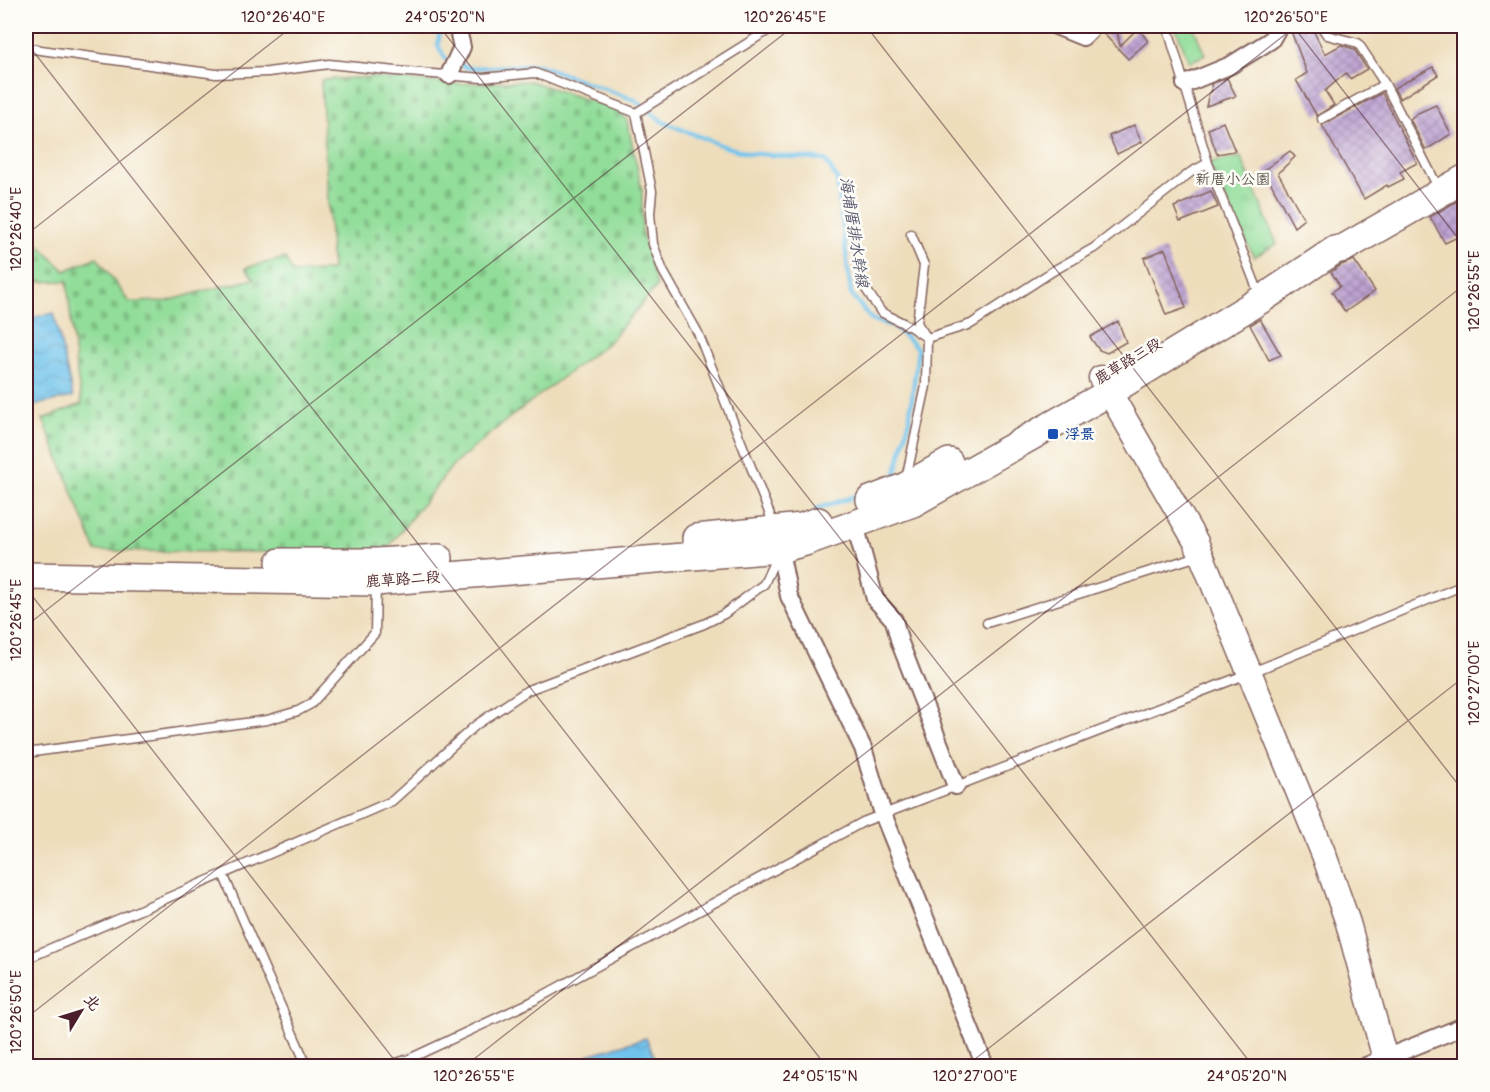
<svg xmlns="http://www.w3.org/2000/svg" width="1490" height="1092" font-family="Pangolin,'LXGW WenKai TC',sans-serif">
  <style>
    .grass { fill: #91dd99; stroke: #6e7e62; stroke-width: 1.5 }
    .cemetery { fill: url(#cemetery-stones); stroke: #6e7e62; stroke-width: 1.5 }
    .park { fill: url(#park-tufts); stroke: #6e7e62; stroke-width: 1.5 }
    .water { fill: url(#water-waves); stroke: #5d718c; stroke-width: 1.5 }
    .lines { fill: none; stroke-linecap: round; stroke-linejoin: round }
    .stream { stroke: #70c3ec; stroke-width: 4.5 }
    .building { fill: url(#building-cross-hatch) }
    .lane-casing { stroke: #83625d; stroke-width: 11 }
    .street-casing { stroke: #83625d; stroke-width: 20 }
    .secondary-casing { stroke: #83625d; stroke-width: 27 }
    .primary-casing { stroke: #83625d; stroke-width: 30 }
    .lane { stroke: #fff; stroke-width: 8 }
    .street { stroke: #fff; stroke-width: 16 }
    .secondary { stroke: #fff; stroke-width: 24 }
    .primary { stroke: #fff; stroke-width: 27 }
    .ticks { fill: none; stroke: #4a1f2b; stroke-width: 1.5; stroke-opacity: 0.45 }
    .transit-dot { fill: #1a4fb4; stroke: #fdfcf7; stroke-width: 2 }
    .labels { text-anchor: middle; stroke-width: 5; stroke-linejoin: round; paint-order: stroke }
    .park-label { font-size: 15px; fill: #5f584c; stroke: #fdfcf7 }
    .street-label { font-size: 15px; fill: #4a1f2b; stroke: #fdfcf7 }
    .transit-label { font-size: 15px; font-weight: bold; fill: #164399; stroke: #fdfcf7; text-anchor: start }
    .water-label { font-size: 16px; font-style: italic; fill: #57586f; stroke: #fdfcf7 }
    .neatline { fill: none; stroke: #4a1f2b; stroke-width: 2 }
    .ticks-label { font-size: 15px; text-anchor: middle; fill: #4a1f2b }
  </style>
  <defs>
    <pattern id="cemetery-stones" width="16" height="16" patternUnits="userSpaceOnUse" patternTransform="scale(1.5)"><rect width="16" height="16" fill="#91dd99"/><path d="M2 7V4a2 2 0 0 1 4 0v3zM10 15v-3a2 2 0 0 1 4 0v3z" fill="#7fbd84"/></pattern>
    <pattern id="park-tufts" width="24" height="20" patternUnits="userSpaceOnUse" patternTransform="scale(1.5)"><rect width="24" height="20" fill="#91dd99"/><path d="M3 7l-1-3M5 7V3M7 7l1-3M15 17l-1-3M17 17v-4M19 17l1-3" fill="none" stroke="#7fbd84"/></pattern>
    <pattern id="water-waves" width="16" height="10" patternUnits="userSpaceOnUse" patternTransform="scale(1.5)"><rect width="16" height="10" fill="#70c3ec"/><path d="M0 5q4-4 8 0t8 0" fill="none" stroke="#62a7cb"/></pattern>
    <pattern id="building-cross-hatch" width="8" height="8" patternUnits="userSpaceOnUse" patternTransform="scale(1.5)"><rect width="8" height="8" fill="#bda3d2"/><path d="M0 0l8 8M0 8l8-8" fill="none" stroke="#9c84ab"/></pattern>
  </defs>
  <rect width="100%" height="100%" fill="#fdfcf7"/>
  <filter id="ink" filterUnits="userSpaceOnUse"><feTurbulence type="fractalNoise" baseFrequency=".0167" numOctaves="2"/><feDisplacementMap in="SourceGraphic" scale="12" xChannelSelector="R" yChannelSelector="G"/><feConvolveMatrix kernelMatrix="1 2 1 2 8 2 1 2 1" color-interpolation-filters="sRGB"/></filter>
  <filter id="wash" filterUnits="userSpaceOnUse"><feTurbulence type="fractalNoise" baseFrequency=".008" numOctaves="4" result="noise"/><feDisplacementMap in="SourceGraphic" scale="24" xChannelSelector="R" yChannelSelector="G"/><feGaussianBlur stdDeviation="1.35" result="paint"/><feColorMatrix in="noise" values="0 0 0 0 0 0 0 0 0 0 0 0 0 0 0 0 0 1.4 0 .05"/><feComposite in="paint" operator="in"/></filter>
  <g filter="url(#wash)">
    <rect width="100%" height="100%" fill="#edb"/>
    <!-- grass -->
    <path class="grass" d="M 1175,26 L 1193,26 L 1205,55 L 1189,62 Z"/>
    <!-- cemetery -->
    <path class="cemetery" d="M 371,77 L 456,84 L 530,81 L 620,111 L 627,120 L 642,190 L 642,233 L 657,286 L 610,341 L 508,419 L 452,466 L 384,553 L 96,551 L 43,419 L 82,404 L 76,369 L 67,281 L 38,282 L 29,263 L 37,243 L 65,271 L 97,257 L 129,302 L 168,301 L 207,290 L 254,279 L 245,268 L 285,258 L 293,273 L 332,270 L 321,80 Z"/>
    <!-- park -->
    <path class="park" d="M 1241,157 L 1277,244 L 1254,257 L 1208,163 Z"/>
    <!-- water -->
    <path class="water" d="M 54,313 L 73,397 L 26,407 L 26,319 Z
      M 646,1038 L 659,1066 L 593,1066 L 588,1055 Z"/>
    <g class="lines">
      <!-- stream -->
      <path class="stream" d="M 440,26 L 438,46 L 446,60 L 469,68 L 539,65 L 635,100 L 663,122 L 723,146 L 748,153 L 825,160 L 837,179 L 851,294 L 872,320 L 894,326 L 918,349 L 909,422 L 894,480
        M 816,509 L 862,494"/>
    </g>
    <g id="blocks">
      <!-- building -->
      <path class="building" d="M 1104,26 L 1116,26 L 1120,46 L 1138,28 L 1148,41 L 1128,59 L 1104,34 L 1103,31 Z
        M 1289,26 L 1311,26 L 1325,54 L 1341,45 L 1354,49 L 1367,69 L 1350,79 L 1346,73 L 1325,91 L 1334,105 L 1317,116 L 1296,80 L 1307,73 Z
        M 1433,67 L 1438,75 L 1400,99 L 1394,88 Z
        M 1227,78 L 1236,96 L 1206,106 L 1209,93 L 1212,91 L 1211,84 Z
        M 1382,93 L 1417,163 L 1400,172 L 1404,179 L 1388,187 L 1387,185 L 1364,199 L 1322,125 Z
        M 1436,105 L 1451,134 L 1426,150 L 1410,119 L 1418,113 Z
        M 1223,122 L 1235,151 L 1217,154 L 1208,129 Z
        M 1134,125 L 1142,142 L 1117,154 L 1109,136 Z
        M 1290,151 L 1295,157 L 1278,173 L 1304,219 L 1294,227 L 1264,170 Z
        M 1211,191 L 1218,207 L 1180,222 L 1174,207 Z
        M 1464,197 L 1464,234 L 1445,243 L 1430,217 Z
        M 1165,249 L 1186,308 L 1166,315 L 1144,258 Z
        M 1354,260 L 1375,291 L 1345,312 L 1332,292 L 1340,286 L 1331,272 L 1341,265 Z
        M 1260,319 L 1281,355 L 1269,360 L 1250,325 Z
        M 1118,321 L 1126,342 L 1107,353 L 1099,350 L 1090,337 Z"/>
    </g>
  </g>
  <g filter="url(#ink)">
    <use href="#blocks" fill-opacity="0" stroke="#83625d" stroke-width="1.5"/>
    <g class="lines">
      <!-- lane casing -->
      <g class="lane-casing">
        <path id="lane" d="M 1167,26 L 1208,163 L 1260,296
          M 1321,26 L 1327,35 L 1358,43 L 1385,84 L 1440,191
          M 26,48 L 216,74 L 268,72 L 329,64 L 396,71 L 482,78 L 535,73 L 636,113
          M 1322,119 L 1385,84
          M 911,234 L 924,265 L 917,323 L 927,338 L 971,324 L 1053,271 L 1094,248 L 1191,172 L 1208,163
          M 864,286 L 881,312 L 909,326 L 927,338 L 926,386 L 906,479
          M 774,525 L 698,333 L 663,271 L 653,244 L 650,214 L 652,191 L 636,113 L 775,26
          M 987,623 L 1198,556
          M 26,753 L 267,720 L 298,711 L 311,704 L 375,633 L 376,585
          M 223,874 L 307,1066
          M 26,959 L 392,801 L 476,725 L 528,690 L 704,624 L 724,614 L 764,584 L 778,553
          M 387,1066 L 409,1059 L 531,1002 L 863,822 L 1250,673 L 1464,585"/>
      </g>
      <!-- street casing -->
      <g class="street-casing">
        <path id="street" d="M 1056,26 L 1083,37 L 1094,26
          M 449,75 L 462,47 L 457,26
          M 1185,84 L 1231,65 L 1271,40 L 1279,26
          M 855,524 L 875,599 L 894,620 L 900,643 L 956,786
          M 778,541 L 789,596 L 863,748 L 883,814 L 985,1066
          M 1366,1066 L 1464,1026"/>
      </g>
      <!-- secondary casing -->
      <g class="secondary-casing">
        <path id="secondary" d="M 1101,378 L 1196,542 L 1324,855 L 1348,923 L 1387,1066"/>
      </g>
      <!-- primary casing -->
      <g class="primary-casing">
        <path id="primary" d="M 870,500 L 904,487 L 949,462
          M 696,538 L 802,527 L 818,521
          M 280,562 L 377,562 L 439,558
          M 26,576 L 375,582 L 780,549 L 805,542 L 913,503 L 1110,392 L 1262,299 L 1335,250 L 1344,248 L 1464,179"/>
      </g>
      <!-- lane -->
      <use href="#lane" class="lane"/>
      <!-- street -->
      <use href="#street" class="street"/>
      <!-- secondary -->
      <use href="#secondary" class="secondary"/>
      <!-- primary -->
      <use href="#primary" class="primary"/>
    </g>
  </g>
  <!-- ticks -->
  <path class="ticks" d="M 439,26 L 1253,1066M 866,26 L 1464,792M 1293,26 L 1464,246M 26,42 L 826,1066M 26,235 L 293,26M 26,588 L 399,1066M 26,626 L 794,26M 26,1018 L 1296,26M 465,1066 L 1464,285M 966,1066 L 1464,677"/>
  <!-- markers -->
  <rect class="transit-dot" x="1047" y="428" width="12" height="12" rx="3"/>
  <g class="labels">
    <!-- park labels -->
    <g class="park-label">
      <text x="1233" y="184">新厝小公園</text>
    </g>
    <!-- street labels -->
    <g class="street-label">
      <text transform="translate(1128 361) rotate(-31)" y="5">鹿草路三段</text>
      <text transform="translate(403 579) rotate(-4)" y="5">鹿草路二段</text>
    </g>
    <!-- transit labels -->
    <g class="transit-label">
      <text x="1065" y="439">浮景</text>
    </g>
    <!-- water labels -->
    <g class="water-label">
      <text transform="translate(855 232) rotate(81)" y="6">海埔厝排水幹線</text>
    </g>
  </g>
  <!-- margin -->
  <rect width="1490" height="1092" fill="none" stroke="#fdfcf7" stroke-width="66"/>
  <!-- north arrow -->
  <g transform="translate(81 1011) rotate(52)" stroke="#fdfcf7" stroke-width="4.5" paint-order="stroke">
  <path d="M0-4.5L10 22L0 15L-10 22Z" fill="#4a1f2b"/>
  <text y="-9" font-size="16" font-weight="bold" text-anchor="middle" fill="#4a1f2b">北</text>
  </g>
  <rect x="33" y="33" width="1424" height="1026" class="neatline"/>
  <g class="ticks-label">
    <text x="283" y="22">120°26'40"E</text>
    <text x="445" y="22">24°05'20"N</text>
    <text x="785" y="22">120°26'45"E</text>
    <text x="1286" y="22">120°26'50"E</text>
    <text transform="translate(16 229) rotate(-90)" y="5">120°26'40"E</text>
    <text transform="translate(1474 291) rotate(-90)" y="5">120°26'55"E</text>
    <text transform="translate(16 620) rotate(-90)" y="5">120°26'45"E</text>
    <text transform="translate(1474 683) rotate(-90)" y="5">120°27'00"E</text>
    <text transform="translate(16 1012) rotate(-90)" y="5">120°26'50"E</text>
    <text x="474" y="1081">120°26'55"E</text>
    <text x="820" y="1081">24°05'15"N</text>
    <text x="975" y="1081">120°27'00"E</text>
    <text x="1247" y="1081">24°05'20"N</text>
  </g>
</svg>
